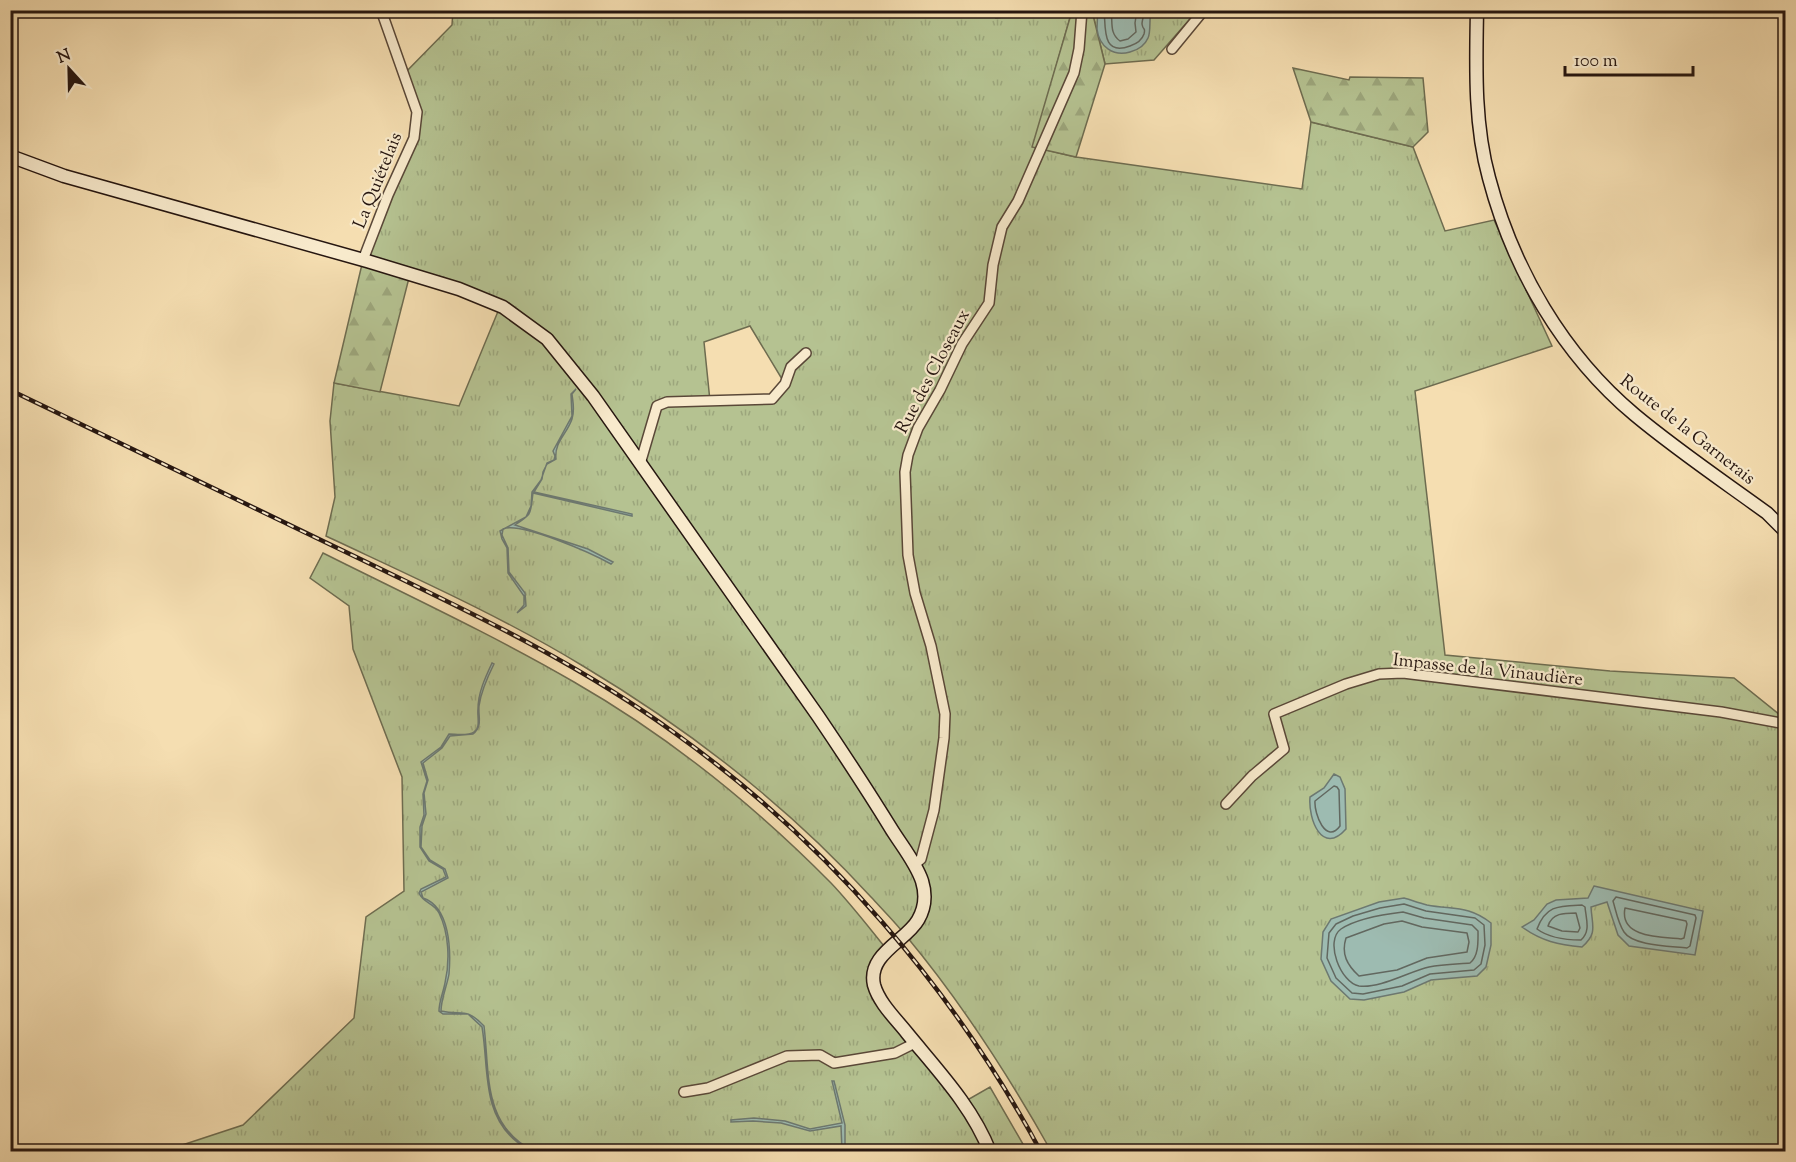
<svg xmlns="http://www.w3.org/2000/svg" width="1796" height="1162" font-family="'Sorts Mill Goudy',serif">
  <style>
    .grass { fill: url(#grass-tufts); stroke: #6e6c50; stroke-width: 1.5; fill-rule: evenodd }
    .forest { fill: url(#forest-firs); stroke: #6e6c50; stroke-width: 1.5 }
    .water { fill: #9dbbb1; stroke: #6d7971; stroke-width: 1.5 }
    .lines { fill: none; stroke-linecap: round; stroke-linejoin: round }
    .shore { stroke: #626860; stroke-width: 1.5 }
    .street-casing { stroke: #5a4838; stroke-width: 12 }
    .secondary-casing { stroke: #261610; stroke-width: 15 }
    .street { stroke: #f8eacc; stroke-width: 9 }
    .secondary { stroke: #f8eacc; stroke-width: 12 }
    .rail-casing { stroke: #261610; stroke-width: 4.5 }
    .rail { stroke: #f8eacc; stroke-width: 2; stroke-dasharray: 7; stroke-linecap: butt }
    .labels { text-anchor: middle; stroke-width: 4.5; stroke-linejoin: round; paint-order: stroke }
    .street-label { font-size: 18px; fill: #261610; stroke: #f8eacc }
  </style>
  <defs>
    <pattern id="grass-tufts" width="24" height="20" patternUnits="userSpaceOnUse" patternTransform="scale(1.5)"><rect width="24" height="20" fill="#b5c291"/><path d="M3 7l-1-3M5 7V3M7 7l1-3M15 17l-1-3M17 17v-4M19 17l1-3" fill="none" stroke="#9ca67c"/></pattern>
    <pattern id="forest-firs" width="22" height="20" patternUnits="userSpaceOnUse" patternTransform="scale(1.5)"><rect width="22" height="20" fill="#b5c291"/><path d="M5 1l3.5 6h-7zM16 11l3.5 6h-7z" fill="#9ca67c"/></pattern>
  </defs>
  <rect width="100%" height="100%" fill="#f5deb1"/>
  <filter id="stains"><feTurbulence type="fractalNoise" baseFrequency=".00333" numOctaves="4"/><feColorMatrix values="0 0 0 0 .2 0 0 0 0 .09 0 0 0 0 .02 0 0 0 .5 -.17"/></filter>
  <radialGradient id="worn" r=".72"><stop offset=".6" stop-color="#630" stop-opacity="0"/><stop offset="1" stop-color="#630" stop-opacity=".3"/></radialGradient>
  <!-- grass -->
  <path class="grass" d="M 453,11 L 996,11 L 996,18 L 1052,11 L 1072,11 L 1033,147 L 1076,157 L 1302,189 L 1311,122 L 1413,147 L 1445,231 L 1494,220 L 1552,346 L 1415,391 L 1445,655 L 1610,671 L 1734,678 L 1785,719 L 1785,1151 L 1051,1151 C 1010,1078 961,1002 907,937 C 896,923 883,910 871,897 C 787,805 690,730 583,666 C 501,616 413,577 326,536 L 335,497 L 330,421 L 334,383 L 459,406 L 499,309 L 367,261 L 414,138 L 417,112 L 403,75 L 452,25 ZM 750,326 L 785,384 L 772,399 L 710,401 L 704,342 Z
    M 1092,11 L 1197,11 L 1154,60 L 1105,64 Z
    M 323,553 C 407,595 493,635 574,682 C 668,736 755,806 831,883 C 850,903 867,925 884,946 L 874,983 L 964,1102 L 990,1087 L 1027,1151 L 161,1152 L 243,1125 L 354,1018 L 366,917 L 404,891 L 402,777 L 353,649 L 349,606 L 310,578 Z"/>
  <!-- forest -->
  <path class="forest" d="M 1072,11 L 1092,11 L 1105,64 L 1076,157 L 1032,147 Z
    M 1293,68 L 1349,80 L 1350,77 L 1423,78 L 1428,132 L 1413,147 L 1311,122 Z
    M 363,260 L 410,274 L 380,392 L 334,383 Z"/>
  <!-- water -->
  <path class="water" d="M 1097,11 L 1151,11 C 1149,20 1151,32 1148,38 C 1145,45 1138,50 1130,52 C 1114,57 1099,47 1097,29 C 1097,23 1098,17 1097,11 Z
    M 576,389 L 572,394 C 573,403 575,410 572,419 C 567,434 554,442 556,459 L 547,464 L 543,472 L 542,479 L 534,492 L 632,514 L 632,516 L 533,493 C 530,515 533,513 515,525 L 588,549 L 613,562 L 611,564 C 593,554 520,521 503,529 L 502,535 L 508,548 L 509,572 L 525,593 L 526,606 L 517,613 L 524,605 L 524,596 L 508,573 L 507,548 L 502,539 L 500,531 L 526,517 L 531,506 L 532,492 L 541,480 L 547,463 L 554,460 L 555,456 L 553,451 L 572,416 L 571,394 Z
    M 492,663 L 494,664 C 487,678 481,691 479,706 C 478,717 483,726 473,734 L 450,736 L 442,748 L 423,763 L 428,780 L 424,793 L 426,814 L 422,826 L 421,847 L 430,860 L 445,869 L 448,878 L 421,892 L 423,898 C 450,907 451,950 449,974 C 447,986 441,999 441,1011 C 462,1016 465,1006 484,1026 C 490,1074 482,1124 533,1151 C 527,1150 522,1146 517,1142 C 481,1113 489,1067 482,1027 L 468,1014 L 443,1014 L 439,1011 C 439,1002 443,993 445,983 C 450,961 449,933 439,913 C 434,903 423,903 419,893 L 421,889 L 446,877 L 443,869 L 429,861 L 420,847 L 420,827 L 424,815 L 423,794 L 427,781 L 421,762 L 441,747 L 449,734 C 456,734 468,736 474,732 C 481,728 477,716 478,709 C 478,693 485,678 492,663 Z
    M 1334,774 L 1340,777 L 1345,789 L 1346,829 C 1322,856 1308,819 1310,797 L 1324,788 Z
    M 1594,886 L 1703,911 L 1695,955 L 1629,946 L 1618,935 L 1607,902 L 1591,907 C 1592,926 1598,933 1582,947 C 1559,945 1541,941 1522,927 L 1534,920 L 1547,904 L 1556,900 L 1588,898 Z
    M 1404,898 C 1411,900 1419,903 1427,905 C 1453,910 1468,905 1491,923 L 1491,945 L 1486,967 L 1477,976 L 1431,980 L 1404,992 L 1364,1000 L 1350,999 L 1331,981 L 1321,959 L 1323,932 L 1331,919 L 1379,902 Z
    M 832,1081 L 834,1081 L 845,1125 L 845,1151 L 842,1151 L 841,1126 L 810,1131 L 781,1123 L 753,1121 L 731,1122 L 731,1120 L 754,1118 L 785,1121 L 810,1129 L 842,1123 Z"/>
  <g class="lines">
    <!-- shore -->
    <path class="shore" d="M 1104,10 C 1106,26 1101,57 1130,46 C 1136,44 1142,40 1144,34 C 1146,27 1143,31 1142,24 C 1142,20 1144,15 1145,10
      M 1111,10 C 1113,22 1109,33 1120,41 L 1128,39 L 1136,32 L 1135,23 L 1137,10
      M 1334,786 L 1337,787 L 1339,790 L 1340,826 C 1326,845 1314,814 1315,801 Z
      M 1616,897 L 1695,915 L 1696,918 L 1690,946 L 1687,948 C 1671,946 1633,946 1624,932 C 1618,923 1616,911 1613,901 Z
      M 1404,904 L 1426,911 L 1475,918 L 1484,925 L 1485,945 L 1481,964 L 1474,970 L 1430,974 L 1402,986 L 1363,994 L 1352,993 L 1336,978 L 1327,958 L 1329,933 L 1336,924 L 1353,916 L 1380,908 Z
      M 1582,905 L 1585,907 C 1586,919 1591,931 1581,940 C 1565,940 1549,938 1537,929 C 1546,905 1559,906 1582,905 Z
      M 1625,908 L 1686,921 L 1687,924 L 1684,938 L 1681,939 C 1661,937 1619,938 1625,908 Z
      M 1403,912 L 1424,918 L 1472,925 L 1478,931 C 1478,941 1479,956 1470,963 C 1457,964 1442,964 1429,967 C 1410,971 1380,989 1359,986 C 1341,983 1324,941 1341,929 C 1356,919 1386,914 1403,912 Z
      M 1576,913 L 1580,928 L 1578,932 L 1562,931 L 1548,926 C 1552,913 1564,913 1576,913 Z
      M 1402,921 L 1422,927 L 1467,933 L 1469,942 L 1467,952 L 1427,958 L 1397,970 L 1359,976 C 1347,965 1341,954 1346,938 L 1384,924 Z"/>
    <!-- street casing -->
    <g class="street-casing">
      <path id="street" d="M 1172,49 L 1204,10
        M 363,260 L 388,195 L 414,138 L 417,112 L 381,10
        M 640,464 L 657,406 L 667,402 L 772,399 L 785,384 L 791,367 L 806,353
        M 1226,804 L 1252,776 L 1284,749 L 1274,714 L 1346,684 L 1379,674 L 1403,673 L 1721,712 L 1786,724
        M 914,865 L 921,859 L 934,810 L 944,738 L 945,714 L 931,646 L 915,593 L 908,555 L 905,472 L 908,455 L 918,428 L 940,390 L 962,344 L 989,303 L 993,265 L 1002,227 L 1018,201 L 1074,73 L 1079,49 L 1082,10
        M 684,1092 L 708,1088 L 787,1056 L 820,1055 L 834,1063 L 895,1053 L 915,1043"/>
    </g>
    <!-- secondary casing -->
    <g class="secondary-casing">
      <path id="secondary" d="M 1477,10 C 1476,66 1474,124 1489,178 C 1513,269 1563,355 1635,415 C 1677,450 1723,481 1767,513 L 1786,532
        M 10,156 L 64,176 L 367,261 L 459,289 L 503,307 L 547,339 L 593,396 L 818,716 C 843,753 868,791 892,830 C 902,846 916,863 922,881 C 926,894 925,908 918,920 C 906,941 867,954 874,985 C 879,1003 896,1019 907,1033 C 938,1071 972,1106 990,1152"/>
    </g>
    <!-- street -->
    <use href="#street" class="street"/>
    <!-- secondary -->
    <use href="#secondary" class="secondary"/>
    <!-- rail casing -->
    <g class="rail-casing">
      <path id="rail" d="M 10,390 C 125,445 239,501 354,556 C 465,610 576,661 676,734 C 827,842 953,988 1041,1152"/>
    </g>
    <!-- rail -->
    <use href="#rail" class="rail"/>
  </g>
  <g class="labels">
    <!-- street labels -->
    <g class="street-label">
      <text transform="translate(377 180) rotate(-68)" y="6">La Quiételais</text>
      <text transform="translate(932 371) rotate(-62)" y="6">Rue des Closeaux</text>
      <text transform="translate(1688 429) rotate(38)" y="6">Route de la Garnerais</text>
      <text transform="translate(1488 669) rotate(6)" y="6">Impasse de la Vinaudière</text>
    </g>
  </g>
  <!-- margin -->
  <rect width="1796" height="1162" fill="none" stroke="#f5deb1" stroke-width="36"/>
  <rect x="12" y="12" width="1772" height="1138" fill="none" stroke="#261610" stroke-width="3"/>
  <rect x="18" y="18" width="1760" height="1126" fill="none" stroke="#261610" stroke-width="1.5"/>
  <!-- north arrow -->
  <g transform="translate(69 69) rotate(338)" stroke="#f8eacc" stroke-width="4.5" paint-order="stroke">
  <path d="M0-4.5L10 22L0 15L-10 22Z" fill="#261610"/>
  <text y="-9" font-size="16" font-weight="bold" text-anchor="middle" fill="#261610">N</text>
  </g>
  <!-- scale -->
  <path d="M1565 66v9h128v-9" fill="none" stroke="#261610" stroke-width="3"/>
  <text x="1574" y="66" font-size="18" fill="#261610" stroke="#f8eacc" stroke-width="4.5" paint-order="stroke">100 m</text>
  <rect width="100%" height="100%" filter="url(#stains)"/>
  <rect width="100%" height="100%" fill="url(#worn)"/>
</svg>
